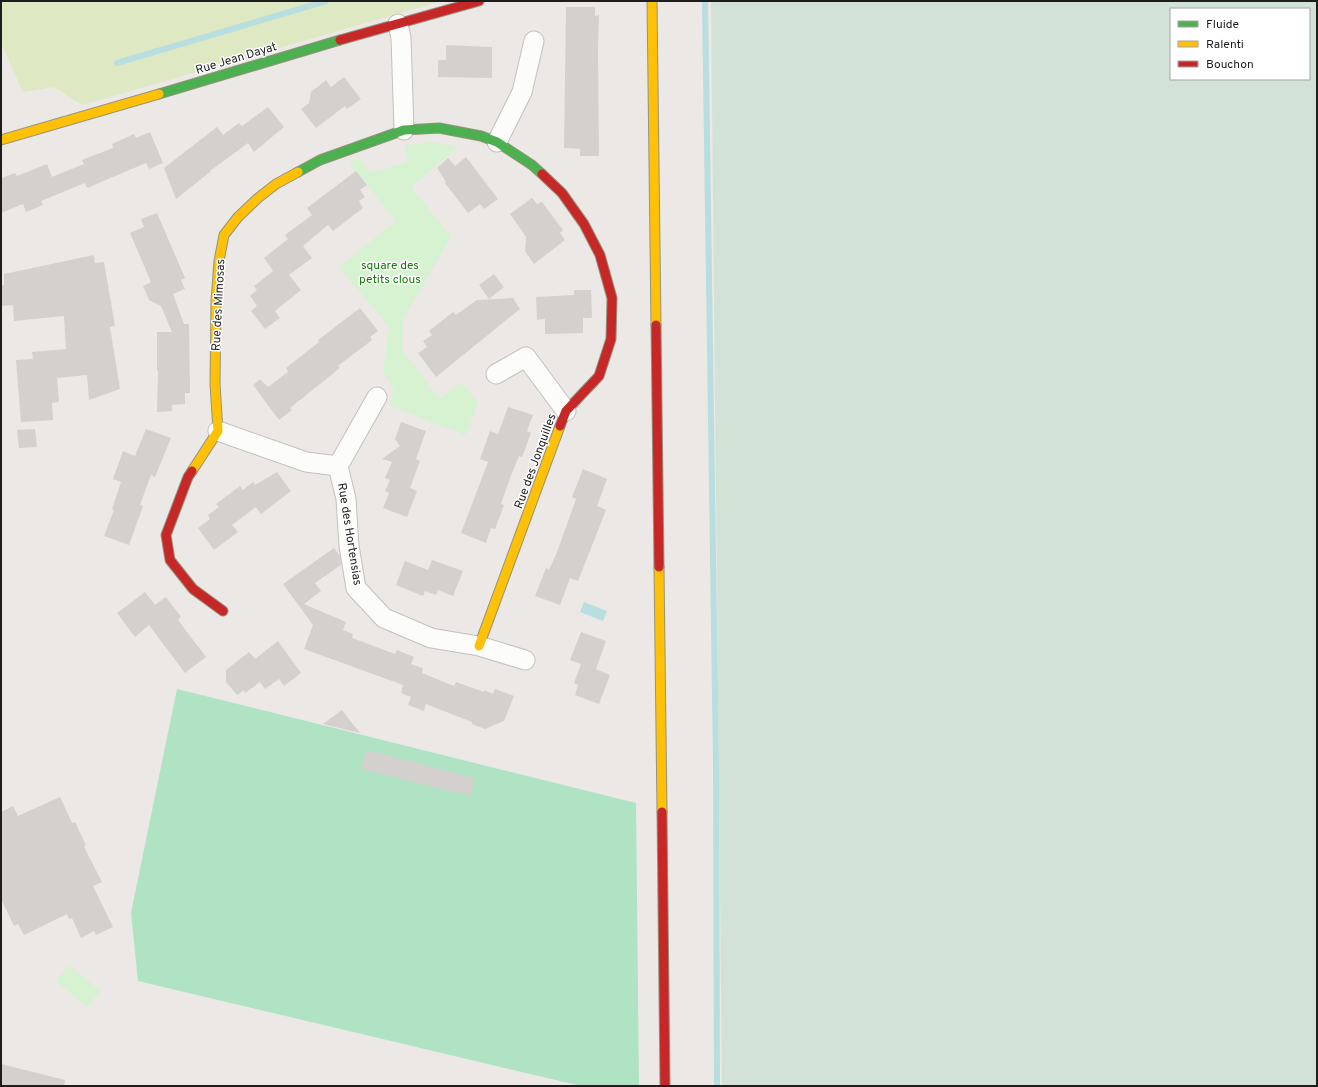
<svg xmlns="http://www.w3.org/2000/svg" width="1318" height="1087" font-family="Overpass,sans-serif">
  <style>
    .grass { fill: #dee9c3 }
    .wetland { fill: #d3e2d7; fill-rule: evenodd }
    .park { fill: #d6f2d0 }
    .pitch { fill: #b0e3c4 }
    .water { fill: #b8dee0 }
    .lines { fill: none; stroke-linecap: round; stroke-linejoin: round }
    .stream { stroke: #b8dee0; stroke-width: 6 }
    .building { fill: #d4d0ce }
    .street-casing { stroke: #c2c1c0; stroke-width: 21 }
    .fast-casing { stroke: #96937e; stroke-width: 11 }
    .slow-casing { stroke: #96937e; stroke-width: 11 }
    .jam-casing { stroke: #96937e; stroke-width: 11 }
    .street { stroke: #fcfcfb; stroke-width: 19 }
    .fast { stroke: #4caf50; stroke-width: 9 }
    .slow { stroke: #ffc107; stroke-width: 9 }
    .jam { stroke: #c62828; stroke-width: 9 }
    .labels { text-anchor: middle; stroke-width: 3; stroke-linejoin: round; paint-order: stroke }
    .street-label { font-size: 12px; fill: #1d1d1d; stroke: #fff }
    .park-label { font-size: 12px; fill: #157c0a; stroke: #fff }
  </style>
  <rect width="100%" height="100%" fill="#ebe8e6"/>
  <!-- grass -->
  <path class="grass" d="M 1,1 L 442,1 L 82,105 L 54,87 L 23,92 L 1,43 Z"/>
  <!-- wetland -->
  <path class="wetland" d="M 711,1 L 1317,1 L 1317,1086 L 722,1086 ZM 1171,9 L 1309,9 L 1309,79 L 1171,79 Z"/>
  <!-- park -->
  <path class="park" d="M 428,142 L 459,146 L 411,187 L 451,237 L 403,319 L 402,349 L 439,399 L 462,382 L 478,404 L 465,435 L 389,405 L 394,390 L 383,372 L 389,326 L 339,267 L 396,221 L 349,162 L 361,158 L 366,170 L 373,172 L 408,162 L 405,146 Z
    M 69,965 L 100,991 L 87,1007 L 56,981 Z"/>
  <!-- pitch -->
  <path class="pitch" d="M 177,689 L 636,803 L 639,1086 L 581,1086 L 138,981 L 131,913 Z"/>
  <!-- water -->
  <path class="water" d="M 584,602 L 607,611 L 603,621 L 580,612 Z"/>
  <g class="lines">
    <!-- stream -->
    <path class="stream" d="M 705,1 L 716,764 L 717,1086
      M 117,63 L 326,1"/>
  </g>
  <!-- building -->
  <path class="building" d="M 566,7 L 595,7 L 595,16 L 599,15 L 598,49 L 599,156 L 580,156 L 580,149 L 564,148 Z
    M 446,45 L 492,47 L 492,78 L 438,77 L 438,60 L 446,60 Z
    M 344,77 L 361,99 L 347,109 L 345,106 L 316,128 L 301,109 L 309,103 L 311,92 L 326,80 L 331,87 Z
    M 268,107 L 284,127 L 254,152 L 248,143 L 210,171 L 210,172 L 176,199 L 164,168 L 217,127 L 223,135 L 239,123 L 242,126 Z
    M 150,132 L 163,163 L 149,169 L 146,163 L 87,188 L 85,183 L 41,201 L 43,205 L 26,212 L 23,204 L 1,213 L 1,178 L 15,173 L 17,176 L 47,164 L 52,177 L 84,164 L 82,160 L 113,148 L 112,144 L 134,134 L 136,138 Z
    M 466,157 L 498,199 L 484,209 L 480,204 L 468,213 L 445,183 L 446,182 L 437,168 L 448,158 L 455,166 Z
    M 356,171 L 367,185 L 360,190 L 365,197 L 359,201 L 363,208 L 333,231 L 328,225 L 303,246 L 312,258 L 289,275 L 301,290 L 275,311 L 280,318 L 265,329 L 251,311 L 257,306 L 250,296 L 257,290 L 254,286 L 273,271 L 264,258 L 288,239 L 285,235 L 312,215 L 307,208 Z
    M 532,198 L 537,204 L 542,202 L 563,230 L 560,233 L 565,240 L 534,264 L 525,251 L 526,237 L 510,214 Z
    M 157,213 L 185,278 L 181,280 L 185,289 L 173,294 L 184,324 L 189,324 L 190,393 L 185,393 L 185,404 L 172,405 L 172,411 L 157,412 L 158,371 L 157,371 L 157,332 L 172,332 L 161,306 L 149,300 L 143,286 L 151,282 L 130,233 L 144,227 L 141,219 Z
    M 94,255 L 95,263 L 104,262 L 115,326 L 110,327 L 120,389 L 89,400 L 87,375 L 57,378 L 59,402 L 52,403 L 53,420 L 21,422 L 16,360 L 33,359 L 32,352 L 66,349 L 64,316 L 14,321 L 13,305 L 1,306 L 1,285 L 4,285 L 4,274 Z
    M 494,274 L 504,287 L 489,299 L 479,285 Z
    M 574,290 L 591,290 L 592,318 L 583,318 L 583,333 L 545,334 L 545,319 L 537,320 L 536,297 L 574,295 Z
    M 513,298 L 520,309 L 436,377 L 418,353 L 427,347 L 423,341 L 432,335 L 429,331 L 453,312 L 456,315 L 477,300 Z
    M 360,308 L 378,331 L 370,337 L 372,340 L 338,366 L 340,368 L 290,408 L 292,410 L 279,420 L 253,385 L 260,379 L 268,387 L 288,372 L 286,368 L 319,342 L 318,340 Z
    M 508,407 L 533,415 L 527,431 L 531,433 L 522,457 L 519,456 L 510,478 L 501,504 L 504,505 L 495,529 L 491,528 L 486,543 L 461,533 L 488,462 L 480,459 L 490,431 L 498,434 Z
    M 401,422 L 426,431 L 416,459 L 420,461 L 410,488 L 417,491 L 407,517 L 383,508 L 389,493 L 385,491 L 390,480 L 385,478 L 392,462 L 382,459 L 400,446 L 395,439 Z
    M 35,429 L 37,447 L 19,448 L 17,430 Z
    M 146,429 L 171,438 L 155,477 L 151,475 L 140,505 L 143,506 L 129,545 L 104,536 L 114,510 L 112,509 L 121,482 L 113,479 L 123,451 L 135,456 Z
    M 583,469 L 607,479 L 597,506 L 606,510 L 578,581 L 570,578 L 560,605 L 535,596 L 546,568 L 549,570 L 557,552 L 576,499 L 572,497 Z
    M 277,472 L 291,491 L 261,514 L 256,507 L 232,525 L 238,532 L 214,550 L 198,528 L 210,519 L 208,515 L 219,507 L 216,504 L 240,486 L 243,490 L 253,482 L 255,485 Z
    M 334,548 L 340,556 L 341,565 L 315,583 L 321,591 L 304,604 L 346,622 L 343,630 L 353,634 L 352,638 L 395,654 L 397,650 L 414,657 L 411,664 L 423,668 L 422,673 L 454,686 L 456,682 L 484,692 L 484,690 L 493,694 L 495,689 L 514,696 L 504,721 L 485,729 L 472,724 L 472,722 L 426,704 L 424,711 L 408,705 L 411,697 L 401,693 L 403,685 L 304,649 L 313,625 L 283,584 Z
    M 432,560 L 463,571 L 453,596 L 438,590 L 436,595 L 425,591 L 423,596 L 396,585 L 405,561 L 428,570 Z
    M 145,592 L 155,605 L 166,597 L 181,617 L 178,620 L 206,657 L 185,673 L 149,625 L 135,637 L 117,613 Z
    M 581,632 L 606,641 L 596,669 L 610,675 L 599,704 L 575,695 L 578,685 L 574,683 L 581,664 L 570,660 Z
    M 278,641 L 301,673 L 284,686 L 279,679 L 265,689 L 260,682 L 245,693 L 244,690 L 237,695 L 226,682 L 226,670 L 249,652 L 255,659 Z
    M 342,710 L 360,733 L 323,724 Z
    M 366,750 L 475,778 L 470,796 L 361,769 Z
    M 60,797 L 72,823 L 75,822 L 86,845 L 84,847 L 102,882 L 93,886 L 113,927 L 96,935 L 94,931 L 81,938 L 72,918 L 69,919 L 67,914 L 24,935 L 18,924 L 14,926 L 1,899 L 1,812 L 13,806 L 18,816 Z
    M 1,1064 L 65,1080 L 64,1086 L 1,1086 Z"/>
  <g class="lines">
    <!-- street casing -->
    <g class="street-casing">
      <path id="street" d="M 398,24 L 401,38 L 404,130
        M 497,142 L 522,92 L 534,41
        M 496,374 L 526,357 L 566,411
        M 218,431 L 306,462 L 338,466
        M 338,466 L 346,499 L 349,546 L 356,588 L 384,618 L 431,638 L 479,646 L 525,660
        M 338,466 L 377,397"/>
    </g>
    <!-- fast casing -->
    <g class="fast-casing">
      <path id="fast" d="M 159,94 L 340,40
        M 298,172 L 320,160 L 404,130 L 439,128 L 481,136 L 497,142 L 532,165 L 542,174"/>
    </g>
    <!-- slow casing -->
    <g class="slow-casing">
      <path id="slow" d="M 652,1 L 656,325
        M 1,140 L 159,94
        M 192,471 L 218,431 L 215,384 L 216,301 L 219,261 L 224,235 L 238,217 L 258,198 L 276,184 L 298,172
        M 659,567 L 662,812
        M 479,646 L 560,426"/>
    </g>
    <!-- jam casing -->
    <g class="jam-casing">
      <path id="jam" d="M 340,40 L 479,1
        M 542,174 L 562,193 L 584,224 L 600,255 L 612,298 L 611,339 L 599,376 L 566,411 L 560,426
        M 656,325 L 659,567
        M 192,471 L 188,477 L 166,535 L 170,560 L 193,589 L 223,611
        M 662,812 L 665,1086"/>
    </g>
    <!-- street -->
    <use href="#street" class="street"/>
    <!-- fast -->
    <use href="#fast" class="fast"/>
    <!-- slow -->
    <use href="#slow" class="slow"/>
    <!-- jam -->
    <use href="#jam" class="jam"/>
  </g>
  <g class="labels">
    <!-- street labels -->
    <g class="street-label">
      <text transform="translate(236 58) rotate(-17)" y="4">Rue Jean Dayat</text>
      <text transform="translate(218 305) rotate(-87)" y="4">Rue des Mimosas</text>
      <text transform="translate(535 461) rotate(-70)" y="4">Rue des Jonquilles</text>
      <text transform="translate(350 534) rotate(81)" y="4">Rue des Hortensias</text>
    </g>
    <!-- park labels -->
    <g class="park-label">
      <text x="390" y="269">square des<tspan x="390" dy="14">petits clous</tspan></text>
    </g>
  </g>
  <!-- border -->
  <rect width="1318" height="1087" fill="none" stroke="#1d1d1d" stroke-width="4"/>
  <!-- legend -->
  <rect x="1170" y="8" width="140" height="72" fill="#ffffff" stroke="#a5a5a5"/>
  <rect x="1178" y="21" width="20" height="6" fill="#4caf50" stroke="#a5a5a5"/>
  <text x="1206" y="28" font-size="12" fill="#1d1d1d">Fluide</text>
  <rect x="1178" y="41" width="20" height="6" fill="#ffc107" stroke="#a5a5a5"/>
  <text x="1206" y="48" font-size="12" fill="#1d1d1d">Ralenti</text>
  <rect x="1178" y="61" width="20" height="6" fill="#c62828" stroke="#a5a5a5"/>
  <text x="1206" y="68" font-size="12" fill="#1d1d1d">Bouchon</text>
</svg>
